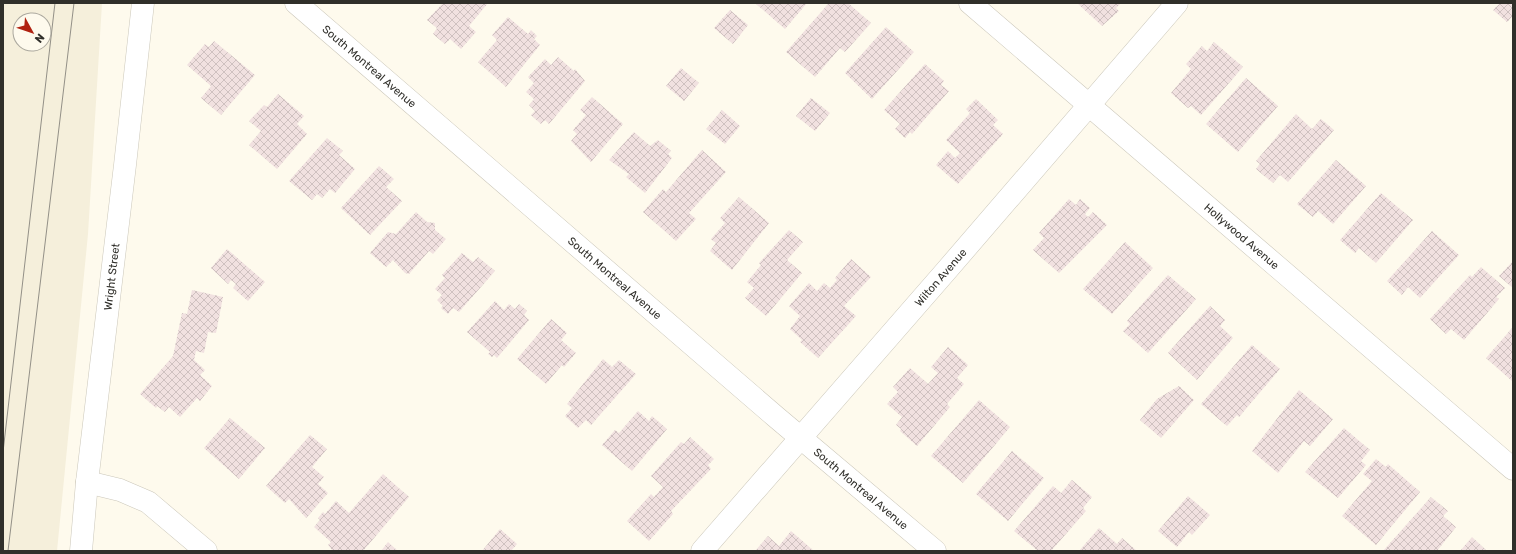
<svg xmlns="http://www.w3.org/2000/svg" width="1516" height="554" font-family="Rubik,sans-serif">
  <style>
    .built { fill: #f5efdb; fill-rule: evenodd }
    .building { fill: url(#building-cross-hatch) }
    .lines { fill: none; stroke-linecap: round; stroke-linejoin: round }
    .street-casing { stroke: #cbc7ba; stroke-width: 23 }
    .secondary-casing { stroke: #cbc7ba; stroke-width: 23 }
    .street { stroke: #fff; stroke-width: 22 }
    .secondary { stroke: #fff; stroke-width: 22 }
    .tram { stroke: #939087; stroke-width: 1 }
    .labels { text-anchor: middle; stroke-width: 4; stroke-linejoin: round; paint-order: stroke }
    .street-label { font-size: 11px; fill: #302f2a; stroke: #fefaed }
  </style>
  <defs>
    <pattern id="building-cross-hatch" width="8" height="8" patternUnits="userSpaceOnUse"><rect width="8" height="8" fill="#f1e1e0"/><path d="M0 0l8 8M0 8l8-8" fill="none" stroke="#cfc1c0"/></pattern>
  </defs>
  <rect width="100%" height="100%" fill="#fefaed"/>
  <!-- built -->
  <path class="built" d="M 3,3 L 102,3 L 88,234 L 57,551 L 3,551 ZM 20,20 L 44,20 L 44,44 L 20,44 Z"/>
  <!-- building -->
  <path class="building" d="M 443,3 L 488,3 L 469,26 L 476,32 L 461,49 L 450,39 L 445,44 L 433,34 L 437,28 L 427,20 Z
    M 755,3 L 807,3 L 785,29 Z
    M 829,3 L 848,3 L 871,23 L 845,52 L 840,48 L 815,77 L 786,52 Z
    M 1077,3 L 1121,3 L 1116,8 L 1119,11 L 1102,26 Z
    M 1500,3 L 1513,3 L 1513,16 L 1507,22 L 1493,10 Z
    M 730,10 L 748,25 L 733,44 L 714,28 Z
    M 508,17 L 528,34 L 531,30 L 537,36 L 534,39 L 540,45 L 506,87 L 478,62 L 497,40 L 492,35 Z
    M 886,27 L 914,52 L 872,99 L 845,73 Z
    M 214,41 L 255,75 L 221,115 L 201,98 L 211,86 L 187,65 L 205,44 L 209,47 Z
    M 1214,42 L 1243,67 L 1201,115 L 1191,106 L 1188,108 L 1171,93 L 1191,69 L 1186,64 L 1202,46 L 1207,51 Z
    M 558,57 L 574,71 L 575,69 L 585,81 L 549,124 L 545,120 L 541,124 L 531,115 L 535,111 L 529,105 L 534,99 L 526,92 L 534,83 L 528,77 L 545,59 L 551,65 Z
    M 925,64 L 944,81 L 941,85 L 949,91 L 912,134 L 910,132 L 905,138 L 895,129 L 900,124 L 884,110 Z
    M 681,68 L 699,83 L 684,101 L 666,86 Z
    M 1246,78 L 1278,106 L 1238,152 L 1206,124 Z
    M 278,94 L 304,116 L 297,124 L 307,134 L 277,169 L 249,145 L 261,131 L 249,121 L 264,105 L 267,107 Z
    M 592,97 L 623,124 L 591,162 L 571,141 L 577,134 L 573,130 L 586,115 L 580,110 Z
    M 811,98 L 830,113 L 815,131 L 796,116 Z
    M 976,99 L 998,120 L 993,125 L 1003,134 L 958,184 L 936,165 L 948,151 L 955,158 L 960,153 L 946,140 L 970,113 L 966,109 Z
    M 722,110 L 740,126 L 725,144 L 706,129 Z
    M 1296,114 L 1312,129 L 1321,119 L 1334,130 L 1288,182 L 1280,175 L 1273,183 L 1256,169 L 1260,164 L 1256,161 Z
    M 634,132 L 650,146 L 658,140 L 671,151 L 668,154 L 672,158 L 645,193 L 626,177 L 629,174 L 609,160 Z
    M 327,138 L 343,151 L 339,155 L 355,169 L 335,193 L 330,189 L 322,198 L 317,194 L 312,200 L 289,181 Z
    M 702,150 L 726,172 L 689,213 L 696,219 L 676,241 L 643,212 L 663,189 L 666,192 Z
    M 1336,160 L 1366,186 L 1333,224 L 1318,211 L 1313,217 L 1297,204 Z
    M 379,166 L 394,179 L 386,187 L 402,201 L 370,235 L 341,208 Z
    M 1381,193 L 1413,220 L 1376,263 L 1359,248 L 1355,253 L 1340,240 Z
    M 739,197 L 769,223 L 732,270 L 710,251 L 716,243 L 711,239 L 725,223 L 720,218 Z
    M 1069,199 L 1076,205 L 1080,199 L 1090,208 L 1085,214 L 1088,217 L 1093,212 L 1107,225 L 1059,273 L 1033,250 L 1044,238 L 1039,233 Z
    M 416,212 L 427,222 L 435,223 L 435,230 L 446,239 L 433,254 L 429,251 L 409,274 L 405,273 L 393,260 L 386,267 L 370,253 L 388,232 L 396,234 Z
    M 789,230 L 803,242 L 787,260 L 802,273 L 766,316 L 745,298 L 754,288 L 747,282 L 761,265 L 759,263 Z
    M 1432,231 L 1459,255 L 1420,298 L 1408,287 L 1402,295 L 1387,281 Z
    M 1125,242 L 1153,268 L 1112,314 L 1083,289 Z
    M 227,249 L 265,282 L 248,301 L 233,288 L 236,284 L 231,280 L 228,284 L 211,268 Z
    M 462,253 L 473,262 L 478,257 L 495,271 L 459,312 L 453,308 L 448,314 L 441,308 L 443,306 L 437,300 L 442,295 L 435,289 L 445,278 L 442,275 Z
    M 851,259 L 871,277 L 844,306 L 856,316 L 818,358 L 800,342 L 802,340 L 790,329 L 800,316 L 789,306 L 809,283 L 817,291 L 824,283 L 830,288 L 837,280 L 835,278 Z
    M 1513,261 L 1513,288 L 1499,276 Z
    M 1481,267 L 1505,288 L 1496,297 L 1499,299 L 1464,340 L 1451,329 L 1446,334 L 1430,319 L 1470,275 L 1472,277 Z
    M 1168,275 L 1196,299 L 1148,353 L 1123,331 L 1130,324 L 1127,321 Z
    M 192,290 L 223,297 L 216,333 L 208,332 L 204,353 L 196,351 L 194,360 L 205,370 L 200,375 L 212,386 L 200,401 L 197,398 L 180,417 L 169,407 L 165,412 L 157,406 L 156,408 L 140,394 L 173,356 L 182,313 L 187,314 Z
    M 495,301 L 504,310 L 509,304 L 515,309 L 519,304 L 527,311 L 524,315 L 529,320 L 497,358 L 494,355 L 492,357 L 488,354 L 490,352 L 467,332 Z
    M 1210,306 L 1225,320 L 1220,326 L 1233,338 L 1197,380 L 1168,353 Z
    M 551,319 L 567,333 L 561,340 L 576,353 L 564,367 L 562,365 L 546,384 L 517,359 Z
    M 1513,327 L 1513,380 L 1512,381 L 1486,358 Z
    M 1252,345 L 1280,369 L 1239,417 L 1237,415 L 1227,426 L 1201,404 Z
    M 948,347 L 968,365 L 957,378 L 964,384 L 947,404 L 950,407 L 917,446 L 900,431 L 901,429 L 896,425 L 902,417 L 887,404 L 898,392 L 893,387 L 910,368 L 928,384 L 938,373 L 931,367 Z
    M 603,359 L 612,367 L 619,360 L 636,374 L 591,425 L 586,420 L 578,428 L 565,416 L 572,408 L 567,404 Z
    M 1179,386 L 1194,400 L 1161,438 L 1140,420 L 1157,399 Z
    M 1299,390 L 1333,419 L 1310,446 L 1304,441 L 1278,473 L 1252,451 Z
    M 979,400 L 1010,427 L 963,483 L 931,456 Z
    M 638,411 L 649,421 L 652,416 L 667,429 L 632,471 L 602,445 L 615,430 L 619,433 Z
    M 230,418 L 265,448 L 239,479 L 204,448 Z
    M 1344,428 L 1370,450 L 1361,461 L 1366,465 L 1338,498 L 1305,472 Z
    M 310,435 L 327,449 L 312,467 L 324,477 L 318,484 L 328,493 L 308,516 L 306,518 L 289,499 L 285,503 L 266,486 Z
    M 690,437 L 714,459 L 708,465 L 711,469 L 671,511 L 673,514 L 649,541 L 627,521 L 651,494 L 654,497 L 663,487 L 651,476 L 681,442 L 684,444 Z
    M 1012,451 L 1044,478 L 1008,521 L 976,494 Z
    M 1376,459 L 1386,467 L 1388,464 L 1420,492 L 1376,545 L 1342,516 L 1372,481 L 1363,474 Z
    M 383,474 L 409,497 L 363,551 L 331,551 L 332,550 L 328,545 L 331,542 L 314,527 L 320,520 L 318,518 L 323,512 L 325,514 L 336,501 L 349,513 Z
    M 1072,480 L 1092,497 L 1083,508 L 1086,511 L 1051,551 L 1038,551 L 1014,531 L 1053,486 L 1061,493 Z
    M 1188,496 L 1210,515 L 1192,535 L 1189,532 L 1177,547 L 1158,531 Z
    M 1431,497 L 1448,511 L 1443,516 L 1456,527 L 1437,551 L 1383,551 Z
    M 1099,528 L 1117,544 L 1122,538 L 1137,551 L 1079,551 Z
    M 500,529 L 517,544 L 511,551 L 482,551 Z
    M 791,531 L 814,551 L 755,551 L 768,536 L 779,546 Z
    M 1472,537 L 1487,551 L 1460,551 Z
    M 388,542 L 398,551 L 381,551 Z"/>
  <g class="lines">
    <!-- street casing -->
    <g class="street-casing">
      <g id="street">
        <path id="s1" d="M 296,3 L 776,417 L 935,551"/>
        <path id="s2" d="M 970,3 L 1513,469"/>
        <path d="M 87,482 L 120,490 L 148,502 L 206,551"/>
        <path id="s3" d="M 702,551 L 946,271 L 1177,3"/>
      </g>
    </g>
    <!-- secondary casing -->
    <g class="secondary-casing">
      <g id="secondary">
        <path id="s4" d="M 81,551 L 87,482 L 125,165 L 143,3"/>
      </g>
    </g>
    <!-- street -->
    <use href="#street" class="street"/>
    <!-- secondary -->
    <use href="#secondary" class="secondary"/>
    <!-- tram -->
    <path class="tram" d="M 3,452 L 55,3
      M 8,551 L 74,3"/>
  </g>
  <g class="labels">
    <!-- street labels -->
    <g class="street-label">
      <text dy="4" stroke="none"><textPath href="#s1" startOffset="97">South Montreal Avenue</textPath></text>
      <text dy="4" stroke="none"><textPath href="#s2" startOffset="358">Hollywood Avenue</textPath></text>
      <text dy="4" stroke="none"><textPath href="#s4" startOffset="276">Wright Street</textPath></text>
      <text dy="4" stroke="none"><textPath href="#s1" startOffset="421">South Montreal Avenue</textPath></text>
      <text dy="4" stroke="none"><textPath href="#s3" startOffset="363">Wilton Avenue</textPath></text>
      <text dy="4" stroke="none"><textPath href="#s1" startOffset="745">South Montreal Avenue</textPath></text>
    </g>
  </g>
  <!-- border -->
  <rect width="1516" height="554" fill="none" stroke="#302f2a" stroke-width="8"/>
  <!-- north arrow -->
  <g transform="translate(32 32) rotate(130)"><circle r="19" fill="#fefaed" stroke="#aca99f"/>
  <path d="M0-3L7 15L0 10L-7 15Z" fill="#b02110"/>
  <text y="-6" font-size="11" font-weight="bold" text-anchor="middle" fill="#302f2a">N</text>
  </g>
</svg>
